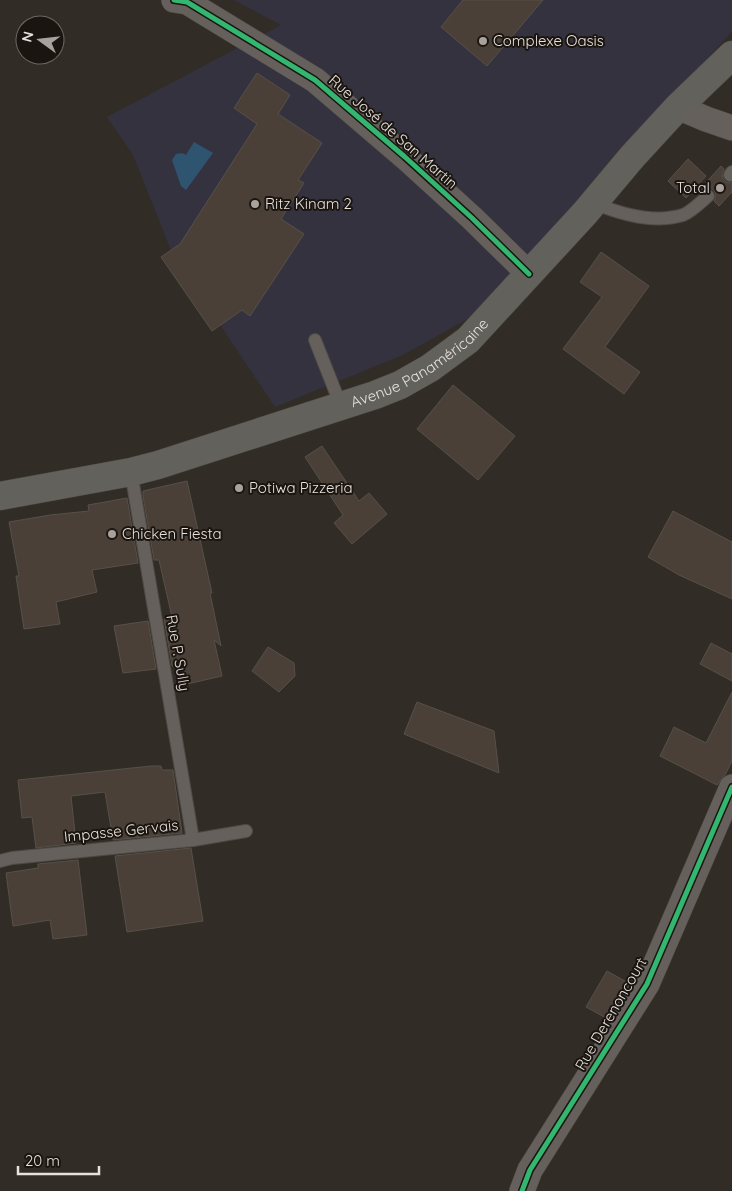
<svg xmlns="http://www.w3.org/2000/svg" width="732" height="1191" font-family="Quicksand,sans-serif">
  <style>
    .commercial { fill: #353240 }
    .water { fill: #2e546f }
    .building { fill: #4a4037; stroke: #56504b }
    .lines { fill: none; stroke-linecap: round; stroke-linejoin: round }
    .service-casing { stroke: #4f4a44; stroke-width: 14 }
    .minor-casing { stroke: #4f4a44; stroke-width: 26 }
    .secondary-casing { stroke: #4f4a44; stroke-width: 29 }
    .service { stroke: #65605b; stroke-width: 12 }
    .minor { stroke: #65605b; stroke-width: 25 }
    .secondary { stroke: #62615c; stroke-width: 28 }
    .cycleway-casing { stroke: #1a1510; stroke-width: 8 }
    .cycleway { stroke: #33b770; stroke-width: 5 }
    .poi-dot { fill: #a9a29c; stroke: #1a1510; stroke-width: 2 }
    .labels { text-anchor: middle; stroke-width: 4; stroke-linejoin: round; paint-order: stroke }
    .poi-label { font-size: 15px; fill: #e9e1db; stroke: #1a1510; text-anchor: start }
    .street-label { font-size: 15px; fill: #e9e1db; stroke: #1a1510 }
  </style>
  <rect width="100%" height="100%" fill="#322c26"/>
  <!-- commercial -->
  <path class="commercial" d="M 234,0 L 732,0 L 732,31 L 616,161 L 510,295 L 403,355 L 275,407 L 172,253 L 133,155 L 107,117 L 281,25 Z"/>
  <!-- water -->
  <path class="water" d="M 194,142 L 213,153 L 186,190 L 181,186 L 172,160 L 176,154 L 182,153 L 186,155 Z"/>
  <!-- building -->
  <path class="building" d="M 463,0 L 543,0 L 487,66 L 441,27 Z
    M 257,73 L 290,95 L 278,114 L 322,143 L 298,180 L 304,183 L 281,219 L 304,234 L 250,316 L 242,310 L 212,331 L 161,257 L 180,244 L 257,124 L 234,108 Z
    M 688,159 L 706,176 L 686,198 L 668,181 Z
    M 721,166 L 724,169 L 722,174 L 723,179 L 726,182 L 732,183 L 732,192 L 719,206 L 714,201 L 716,195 L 714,190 L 710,188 L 702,190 L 700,189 Z
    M 601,252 L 649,286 L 605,347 L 640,372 L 624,394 L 563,349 L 602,297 L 580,282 Z
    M 453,385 L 515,436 L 478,480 L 417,429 Z
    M 322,446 L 359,501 L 369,493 L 387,514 L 352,544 L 334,523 L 343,515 L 305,457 Z
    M 187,481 L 212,593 L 210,593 L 221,646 L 214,640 L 222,676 L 187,684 L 183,665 L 172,666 L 164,619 L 172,617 L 159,560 L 154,560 L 143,496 L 143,491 Z
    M 127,498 L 138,563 L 92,570 L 97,592 L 56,602 L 60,624 L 24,629 L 16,576 L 19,576 L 9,522 L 50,515 L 89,511 L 88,505 Z
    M 673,511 L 732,542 L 732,599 L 679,575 L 648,557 Z
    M 148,621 L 156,669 L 123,673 L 114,626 Z
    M 711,643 L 732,654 L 732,681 L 700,664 Z
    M 268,647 L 294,663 L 295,676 L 279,692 L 252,671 Z
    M 732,692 L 732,761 L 725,775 L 717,785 L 660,756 L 674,727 L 706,743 Z
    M 417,702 L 494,731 L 499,773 L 404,734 Z
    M 151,766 L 161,766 L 162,770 L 173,770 L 182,833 L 113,840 L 105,792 L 71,796 L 76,843 L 36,848 L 32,817 L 22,818 L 18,780 Z
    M 191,848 L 203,921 L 127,932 L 115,856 Z
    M 78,860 L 87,935 L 53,939 L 50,920 L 13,926 L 6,873 L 38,868 L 38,864 Z
    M 607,971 L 630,984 L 608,1019 L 586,1007 Z"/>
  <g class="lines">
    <!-- service casing -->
    <g class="service-casing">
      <path id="service" d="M 730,175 L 732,172
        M 594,203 C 620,214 653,224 683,215 C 691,212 701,202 708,196
        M 315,340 L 341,406
        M 131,472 L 193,840
        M 0,861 L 12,858 L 193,840 L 246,831"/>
    </g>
    <!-- minor casing -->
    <g class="minor-casing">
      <path id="minor" d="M 174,0 L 187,2 L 315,80 L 405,157 L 472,218 L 529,274
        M 678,107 L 706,119 L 732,128
        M 522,1191 L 530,1170 L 647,984 L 732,787"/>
    </g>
    <!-- secondary casing -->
    <g class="secondary-casing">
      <g id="secondary">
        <path id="s1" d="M 0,496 L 131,472 L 158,465 L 375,395 L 400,385 L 430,368 L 468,340 L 585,213 L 632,157 L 678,107 L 732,55"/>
      </g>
    </g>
    <!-- service -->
    <use href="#service" class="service"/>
    <!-- minor -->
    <use href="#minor" class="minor"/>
    <!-- secondary -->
    <use href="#secondary" class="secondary"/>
    <!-- cycleway casing -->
    <g class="cycleway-casing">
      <path id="cycleway" d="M 174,0 L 187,2 L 315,80 L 405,157 L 472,218 L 529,274
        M 522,1191 L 530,1170 L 647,984 L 732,787"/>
    </g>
    <!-- cycleway -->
    <use href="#cycleway" class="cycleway"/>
  </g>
  <!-- markers -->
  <g class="poi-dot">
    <circle cx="483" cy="41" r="5"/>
    <circle cx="720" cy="188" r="5"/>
    <circle cx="255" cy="204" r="5"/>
    <circle cx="239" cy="488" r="5"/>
    <circle cx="112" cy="534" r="5"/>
  </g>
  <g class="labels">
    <!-- poi labels -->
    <g class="poi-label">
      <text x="493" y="46">Complexe Oasis</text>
      <text x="710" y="193" text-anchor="end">Total</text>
      <text x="265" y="209">Ritz Kinam 2</text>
      <text x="249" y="493">Potiwa Pizzeria</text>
      <text x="122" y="539">Chicken Fiesta</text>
    </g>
    <!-- street labels -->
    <g class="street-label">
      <text transform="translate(393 132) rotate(41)" y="5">Rue José de San Martin</text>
      <text dy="5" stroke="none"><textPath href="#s1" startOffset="444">Avenue Panaméricaine</textPath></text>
      <text transform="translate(178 653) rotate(80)" y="5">Rue P. Sully</text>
      <text transform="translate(121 831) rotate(-6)" y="5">Impasse Gervais</text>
      <text transform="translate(611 1014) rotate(-60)" y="5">Rue Derenoncourt</text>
    </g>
  </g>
  <!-- north arrow -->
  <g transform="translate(40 40) rotate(285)"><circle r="24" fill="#1a1510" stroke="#6d6761"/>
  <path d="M0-4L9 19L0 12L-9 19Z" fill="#a9a29c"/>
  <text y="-8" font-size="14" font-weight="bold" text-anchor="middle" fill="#e9e1db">N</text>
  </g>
  <!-- scale -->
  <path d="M18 1166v8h81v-8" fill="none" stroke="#e9e1db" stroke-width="2.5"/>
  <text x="25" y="1166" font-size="15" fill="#e9e1db" stroke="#1a1510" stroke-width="4" paint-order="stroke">20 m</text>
</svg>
